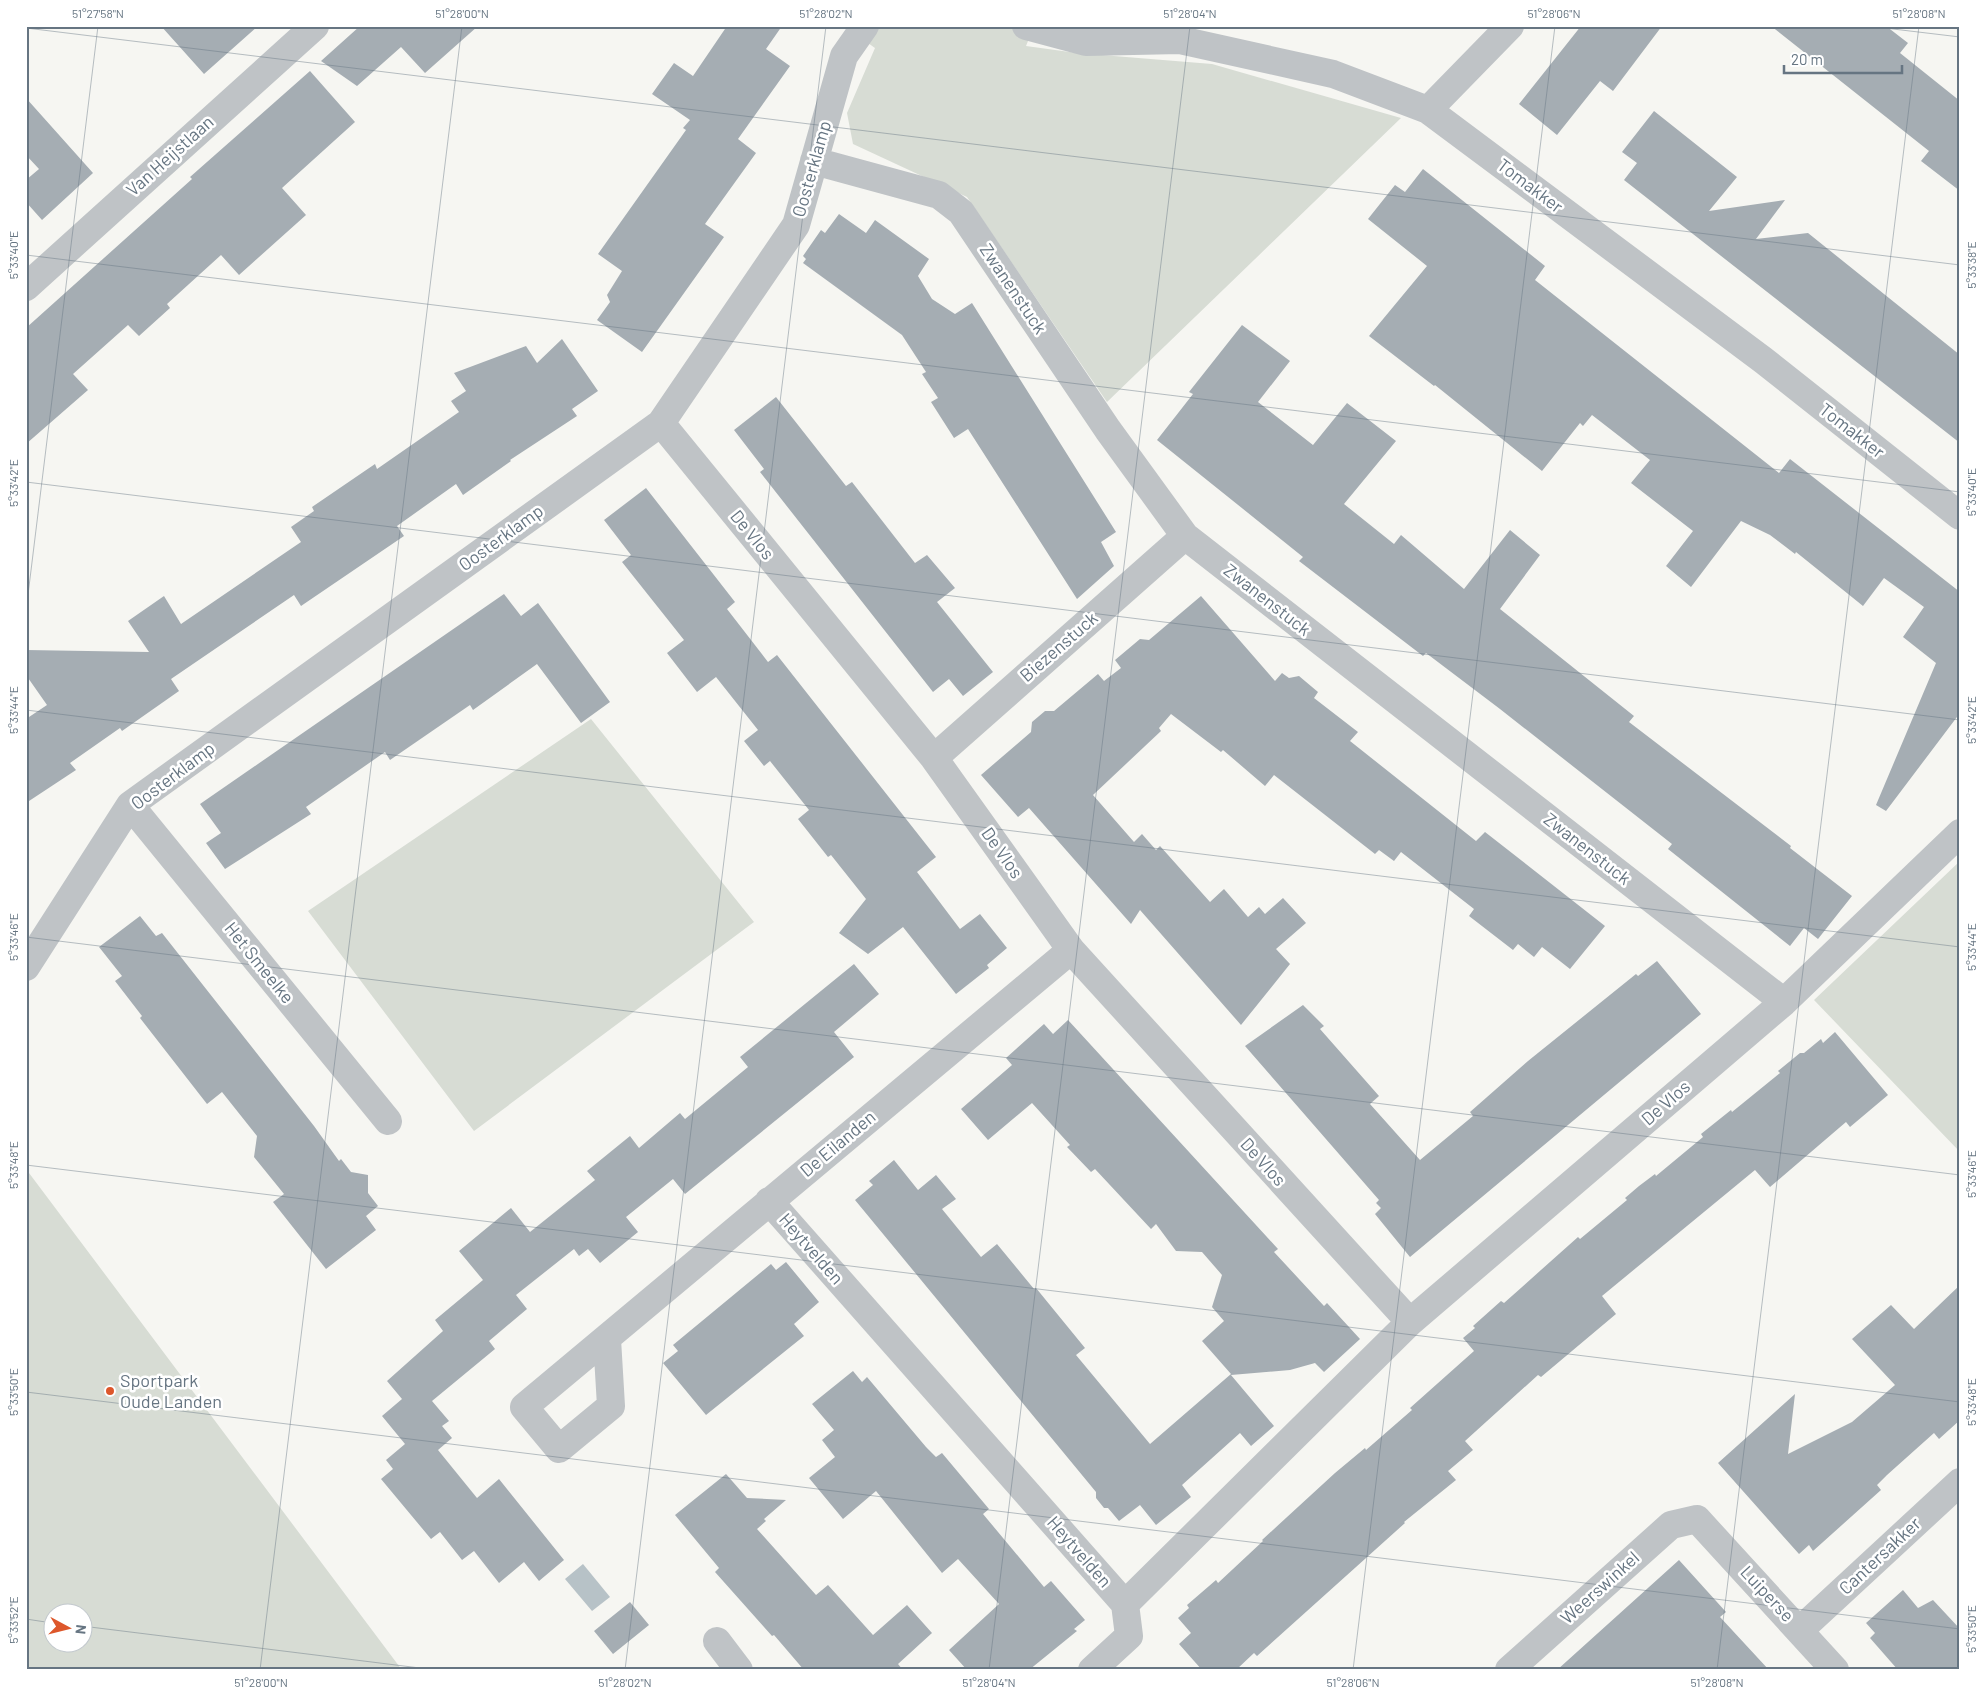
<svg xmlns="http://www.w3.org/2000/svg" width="1986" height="1696" font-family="Barlow,sans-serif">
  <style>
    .green { fill: #d7dcd4; fill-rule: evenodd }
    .water { fill: #b7c2c7 }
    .building { fill: #a5adb3 }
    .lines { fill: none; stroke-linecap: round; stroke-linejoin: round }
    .minor { stroke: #bfc3c6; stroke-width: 28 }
    .ticks { fill: none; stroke: #667582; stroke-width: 1; stroke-opacity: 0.45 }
    .poi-dot { fill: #dd572b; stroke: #fff; stroke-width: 2 }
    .labels { text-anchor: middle; stroke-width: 5; stroke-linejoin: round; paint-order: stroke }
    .street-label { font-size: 18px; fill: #667582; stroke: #fff }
    .poi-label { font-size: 18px; fill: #667582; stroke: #fff; text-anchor: start }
    .neatline { fill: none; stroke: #667582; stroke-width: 2 }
    .ticks-label { font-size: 12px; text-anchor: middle; fill: #667582 }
  </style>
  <rect width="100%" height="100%" fill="#f6f6f2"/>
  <!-- green -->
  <path class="green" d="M 844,26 L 1034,26 L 1026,46 L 1077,53 L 1212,64 L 1401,118 L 1107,402 L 967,197 L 853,144 L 847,113 L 875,48 Z
    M 591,719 L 754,922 L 474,1131 L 308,911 Z
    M 1960,861 L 1960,1152 L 1814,1000 Z
    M 26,1169 L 402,1670 L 26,1670 ZM 52,1614 L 82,1614 L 82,1644 L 52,1644 Z"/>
  <!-- water -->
  <path class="water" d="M 583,1564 L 610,1597 L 592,1611 L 565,1579 Z"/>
  <!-- building -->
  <path class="building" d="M 161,26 L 258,26 L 204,74 Z
    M 360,26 L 478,26 L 425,73 L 401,47 L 357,86 L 321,61 Z
    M 727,26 L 782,26 L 766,49 L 790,66 L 738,139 L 756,153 L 705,224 L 724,237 L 642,352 L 597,320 L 610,302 L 607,295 L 622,271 L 598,254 L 686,130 L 683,128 L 690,120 L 652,94 L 674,63 L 693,76 Z
    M 1581,26 L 1662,26 L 1613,91 L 1600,81 L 1557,135 L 1519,104 Z
    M 1771,26 L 1886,26 L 1908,43 L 1900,53 L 1960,101 L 1960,191 L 1921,161 L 1929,151 Z
    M 310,71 L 355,122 L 282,188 L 306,215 L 239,275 L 221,255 L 167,304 L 170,308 L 139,336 L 128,325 L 73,374 L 88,390 L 26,444 L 26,328 L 192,179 L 190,177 Z
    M 26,98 L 93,173 L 42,220 L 26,202 L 26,180 L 39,169 L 26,155 Z
    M 1654,111 L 1737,177 L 1709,211 L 1785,200 L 1756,239 L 1808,233 L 1960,355 L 1960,443 L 1624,180 L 1637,163 L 1622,152 Z
    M 1423,169 L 1545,266 L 1535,280 L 1779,473 L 1790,459 L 1960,592 L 1960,713 L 1886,811 L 1876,805 L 1936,663 L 1903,637 L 1924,607 L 1884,578 L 1863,606 L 1796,552 L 1795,554 L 1770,535 L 1741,521 L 1691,587 L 1666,566 L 1693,531 L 1631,483 L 1650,460 L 1592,415 L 1583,426 L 1580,423 L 1542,471 L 1435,385 L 1434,386 L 1369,336 L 1427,266 L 1368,219 L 1395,185 L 1405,192 Z
    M 839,214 L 866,233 L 875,220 L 929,259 L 918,276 L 932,299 L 955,314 L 972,303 L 1116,532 L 1101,542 L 1114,566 L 1077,599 L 968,429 L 954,438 L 931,402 L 938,398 L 922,374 L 926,372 L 902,335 L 803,263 L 806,259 L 803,256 L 821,230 L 825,233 Z
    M 1242,325 L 1290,361 L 1258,402 L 1313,445 L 1347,403 L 1396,441 L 1344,504 L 1394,544 L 1401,535 L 1464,589 L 1510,530 L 1540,555 L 1500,609 L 1634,716 L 1629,722 L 1791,846 L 1790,848 L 1852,896 L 1818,939 L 1804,928 L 1790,946 L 1668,849 L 1672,844 L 1500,709 L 1426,653 L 1423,656 L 1299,561 L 1303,557 L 1157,440 L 1193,394 L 1189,392 Z
    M 562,339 L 598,391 L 572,409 L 577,416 L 510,460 L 511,461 L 463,495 L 456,484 L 397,526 L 404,536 L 301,606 L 294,595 L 171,679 L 179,691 L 122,731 L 120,728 L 70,763 L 76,770 L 26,803 L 26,719 L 47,705 L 26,675 L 26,650 L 149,652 L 128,621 L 164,596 L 181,624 L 301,542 L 291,527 L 314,511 L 312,507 L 375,464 L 377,469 L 459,412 L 451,401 L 466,391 L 454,373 L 526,346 L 537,363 Z
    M 776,397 L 846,486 L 852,482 L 915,563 L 927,555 L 955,588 L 937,602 L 993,672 L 963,696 L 949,679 L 933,692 L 760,472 L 764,469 L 734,430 Z
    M 646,488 L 735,602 L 727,609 L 768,662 L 777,655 L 936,857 L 917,872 L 960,929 L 980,914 L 1007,948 L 987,965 L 989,968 L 956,994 L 903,927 L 868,954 L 839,933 L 866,899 L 831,855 L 828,857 L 798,819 L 809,810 L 770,761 L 764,766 L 744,741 L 758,730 L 716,677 L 697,692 L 667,653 L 684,640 L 622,562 L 631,555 L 604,520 Z
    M 504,594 L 521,616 L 538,603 L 610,702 L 581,723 L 537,664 L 473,710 L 470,705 L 390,760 L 385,752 L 306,807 L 311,814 L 225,869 L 206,843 L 221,833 L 200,804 Z
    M 1201,596 L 1275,681 L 1282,673 L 1289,678 L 1299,676 L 1318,692 L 1314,698 L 1358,732 L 1350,741 L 1476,841 L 1485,832 L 1605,926 L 1570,969 L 1542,947 L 1534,957 L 1518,944 L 1513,950 L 1469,916 L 1474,909 L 1401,852 L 1394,861 L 1379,850 L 1375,854 L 1274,775 L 1265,786 L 1223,750 L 1221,752 L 1171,714 L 1159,728 L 1161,731 L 1093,795 L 1134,842 L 1142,834 L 1156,850 L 1160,846 L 1210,902 L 1224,889 L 1248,917 L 1259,907 L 1265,914 L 1283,898 L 1306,923 L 1276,949 L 1290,964 L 1241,1025 L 1140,910 L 1131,924 L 1029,808 L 1018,817 L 981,775 L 1031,732 L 1032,722 L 1045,711 L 1054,711 L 1098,674 L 1104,681 L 1121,668 L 1115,660 L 1140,639 L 1149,640 Z
    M 140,916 L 156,936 L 162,933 L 314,1126 L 339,1161 L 341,1159 L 351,1172 L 368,1175 L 368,1193 L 378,1206 L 366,1216 L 376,1230 L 326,1269 L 273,1202 L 284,1194 L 254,1157 L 257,1136 L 222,1092 L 207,1104 L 140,1018 L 142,1016 L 115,981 L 122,976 L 99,947 Z
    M 1657,961 L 1701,1014 L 1410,1257 L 1375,1214 L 1381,1208 L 1376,1203 L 1379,1200 L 1245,1046 L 1303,1005 L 1324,1026 L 1320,1029 L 1379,1096 L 1370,1104 L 1420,1160 L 1473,1116 L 1470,1112 L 1528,1061 L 1636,974 L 1638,976 Z
    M 854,964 L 879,994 L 834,1032 L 854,1057 L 685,1194 L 673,1179 L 626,1217 L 638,1232 L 600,1263 L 588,1249 L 579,1256 L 574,1249 L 516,1295 L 527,1309 L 489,1341 L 495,1349 L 432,1401 L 449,1421 L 442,1426 L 452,1438 L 438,1450 L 477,1498 L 499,1479 L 564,1560 L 539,1581 L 524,1562 L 499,1583 L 474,1551 L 462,1560 L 440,1532 L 431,1539 L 381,1479 L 393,1469 L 386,1460 L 405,1444 L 382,1416 L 402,1399 L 387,1381 L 443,1331 L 435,1320 L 483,1280 L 459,1251 L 511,1208 L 530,1232 L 595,1180 L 587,1171 L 630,1136 L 639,1148 L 680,1113 L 685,1119 L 748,1067 L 740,1057 Z
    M 1068,1020 L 1278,1249 L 1274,1252 L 1324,1306 L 1327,1303 L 1360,1339 L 1324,1372 L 1315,1363 L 1290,1370 L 1231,1375 L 1274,1426 L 1251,1446 L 1240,1433 L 1182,1485 L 1191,1497 L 1156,1525 L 1140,1505 L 1119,1521 L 1108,1508 L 1104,1508 L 1096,1498 L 1096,1492 L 855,1200 L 873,1185 L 869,1181 L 894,1160 L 918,1190 L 936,1175 L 956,1199 L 942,1209 L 981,1257 L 997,1244 L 1034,1289 L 1036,1288 L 1085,1348 L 1076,1355 L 1150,1444 L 1231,1374 L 1202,1341 L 1224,1321 L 1212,1307 L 1222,1275 L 1202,1252 L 1176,1251 L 1156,1224 L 1151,1229 L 1095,1169 L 1091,1172 L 1067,1147 L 1070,1145 L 1032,1103 L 988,1140 L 961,1109 L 1012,1065 L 1006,1058 L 1044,1024 L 1053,1034 Z
    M 1835,1032 L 1888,1095 L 1850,1127 L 1846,1122 L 1770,1187 L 1755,1170 L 1602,1296 L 1616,1314 L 1541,1377 L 1538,1375 L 1465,1441 L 1473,1450 L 1448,1471 L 1456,1480 L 1404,1522 L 1405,1523 L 1257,1656 L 1254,1653 L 1236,1670 L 1202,1670 L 1179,1644 L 1191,1633 L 1178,1618 L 1189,1608 L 1187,1605 L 1216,1580 L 1218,1583 L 1263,1541 L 1262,1540 L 1335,1473 L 1365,1448 L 1366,1450 L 1412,1410 L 1410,1408 L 1474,1351 L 1463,1338 L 1475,1328 L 1473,1326 L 1501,1301 L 1504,1303 L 1578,1237 L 1580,1239 L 1627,1200 L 1625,1198 L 1639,1186 L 1655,1174 L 1656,1176 L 1703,1137 L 1701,1134 L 1731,1110 L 1732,1112 L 1780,1073 L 1778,1071 L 1800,1053 L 1804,1053 L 1821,1039 L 1823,1043 Z
    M 786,1262 L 819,1302 L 794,1324 L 804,1336 L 706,1415 L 663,1363 L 678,1351 L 673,1345 L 771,1264 L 776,1270 Z
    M 1960,1285 L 1960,1420 L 1939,1439 L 1934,1433 L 1887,1475 L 1877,1485 L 1881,1490 L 1813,1551 L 1809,1545 L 1799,1554 L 1718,1463 L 1795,1394 L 1788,1454 L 1852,1422 L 1895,1385 L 1852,1339 L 1891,1305 L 1914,1329 Z
    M 853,1371 L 862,1382 L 867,1377 L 926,1447 L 936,1457 L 942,1453 L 989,1509 L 983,1514 L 1044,1587 L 1051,1581 L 1085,1620 L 1074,1629 L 1077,1631 L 1029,1670 L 967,1670 L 949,1650 L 999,1604 L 958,1559 L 942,1573 L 876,1491 L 843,1519 L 809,1478 L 835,1457 L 822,1440 L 834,1430 L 812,1404 Z
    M 726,1474 L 747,1498 L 786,1500 L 764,1519 L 766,1521 L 757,1529 L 816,1595 L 828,1585 L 873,1635 L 907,1605 L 932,1633 L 898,1664 L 903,1670 L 804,1670 L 774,1635 L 772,1636 L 715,1572 L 719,1568 L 675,1515 Z
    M 1679,1560 L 1726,1612 L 1720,1617 L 1769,1670 L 1557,1670 Z
    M 1903,1590 L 1918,1608 L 1933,1600 L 1960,1629 L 1960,1670 L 1898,1670 L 1870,1638 L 1875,1633 L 1866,1623 Z
    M 630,1602 L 649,1625 L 613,1654 L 594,1631 Z"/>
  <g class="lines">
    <!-- minor -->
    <path class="minor" d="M 1026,26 L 1086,42 L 1180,40 L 1333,74 L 1428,110 L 1763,360 L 1960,516
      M 1428,110 L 1510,26
      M 814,161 L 939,195 L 961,212 L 1108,430 L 1185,536 L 1784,1002
      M 26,287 L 315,26
      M 661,423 L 934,758 L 1071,950 L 1410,1322 L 1784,1002 L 1960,833
      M 934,758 L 1185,536
      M 130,805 L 388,1121
      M 26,967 L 130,805 L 661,423 L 796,225 L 844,56 L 865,26
      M 769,1201 L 1125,1604 L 1410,1322
      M 607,1339 L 611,1406 L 559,1449 L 524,1407 L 1071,950
      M 1800,1630 L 1960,1482
      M 717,1641 L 739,1670
      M 1092,1670 L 1129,1636 L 1125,1604
      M 1509,1670 L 1671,1525 L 1697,1519 L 1835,1670"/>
  </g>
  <!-- ticks -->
  <path class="ticks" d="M 1868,26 L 1960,37M 26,28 L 1960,265M 26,255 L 1960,492M 26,482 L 1960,720M 26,611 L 98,26M 26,710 L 1960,947M 26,937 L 1960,1175M 26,1165 L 1960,1402M 26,1392 L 1960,1629M 26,1619 L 52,1623M 82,1626 L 436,1670M 260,1670 L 462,26M 625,1670 L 826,26M 989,1670 L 1190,26M 1353,1670 L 1555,26M 1717,1670 L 1919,26"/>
  <!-- markers -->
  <circle class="poi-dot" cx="110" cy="1391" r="5"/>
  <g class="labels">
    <!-- street labels -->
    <g class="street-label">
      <text transform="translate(170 156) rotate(-42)" y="6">Van Heijstlaan</text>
      <text transform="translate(812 169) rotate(-74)" y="6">Oosterklamp</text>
      <text transform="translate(1530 186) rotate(37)" y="6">Tomakker</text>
      <text transform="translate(1013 289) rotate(56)" y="6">Zwanenstuck</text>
      <text transform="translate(1852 431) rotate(38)" y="6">Tomakker</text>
      <text transform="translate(752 535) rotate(51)" y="6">De Vlos</text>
      <text transform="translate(501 538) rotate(-36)" y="6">Oosterklamp</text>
      <text transform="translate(1267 600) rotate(38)" y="6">Zwanenstuck</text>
      <text transform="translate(1059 647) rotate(-41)" y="6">Biezenstuck</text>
      <text transform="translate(173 776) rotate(-37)" y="6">Oosterklamp</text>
      <text transform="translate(1587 849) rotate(38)" y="6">Zwanenstuck</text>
      <text transform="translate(1002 853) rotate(55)" y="6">De Vlos</text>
      <text transform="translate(259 963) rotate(51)" y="6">Het Smeelke</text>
      <text transform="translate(1666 1103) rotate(-41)" y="6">De Vlos</text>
      <text transform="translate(838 1144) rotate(-40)" y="6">De Eilanden</text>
      <text transform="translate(1263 1162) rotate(48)" y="6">De Vlos</text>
      <text transform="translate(811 1249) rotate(49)" y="6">Heytvelden</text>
      <text transform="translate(1079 1552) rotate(49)" y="6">Heytvelden</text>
      <text transform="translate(1880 1556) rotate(-43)" y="6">Cantersakker</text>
      <text transform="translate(1600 1588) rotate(-42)" y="6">Weerswinkel</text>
      <text transform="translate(1767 1594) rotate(47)" y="6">Luiperse</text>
    </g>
    <!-- poi labels -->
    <g class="poi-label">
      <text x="120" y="1387">Sportpark<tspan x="120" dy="21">Oude Landen</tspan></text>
    </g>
  </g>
  <!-- border -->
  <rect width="1986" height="1696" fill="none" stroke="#ffffff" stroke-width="55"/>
  <!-- north arrow -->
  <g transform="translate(68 1628) rotate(97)"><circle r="24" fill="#ffffff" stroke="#c2c8cd"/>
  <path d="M0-4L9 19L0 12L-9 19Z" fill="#dd572b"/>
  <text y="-8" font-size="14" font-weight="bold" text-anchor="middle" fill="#667582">N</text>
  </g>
  <!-- scale -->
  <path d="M1784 65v8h118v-8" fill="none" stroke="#667582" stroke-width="2.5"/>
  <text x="1791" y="65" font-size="15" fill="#667582" stroke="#ffffff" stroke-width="4" paint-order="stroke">20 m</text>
  <rect x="28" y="28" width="1930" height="1640" class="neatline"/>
  <g class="ticks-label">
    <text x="98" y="18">51°27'58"N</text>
    <text x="462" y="18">51°28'00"N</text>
    <text x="826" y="18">51°28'02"N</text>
    <text x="1190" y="18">51°28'04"N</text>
    <text x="1554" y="18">51°28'06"N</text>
    <text x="1919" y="18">51°28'08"N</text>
    <text transform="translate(14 255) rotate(-90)" y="4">5°33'40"E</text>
    <text transform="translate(1972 265) rotate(-90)" y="4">5°33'38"E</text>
    <text transform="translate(14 483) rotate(-90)" y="4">5°33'42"E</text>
    <text transform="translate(1972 492) rotate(-90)" y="4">5°33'40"E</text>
    <text transform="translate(14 710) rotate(-90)" y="4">5°33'44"E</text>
    <text transform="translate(1972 720) rotate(-90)" y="4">5°33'42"E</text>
    <text transform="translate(14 937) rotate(-90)" y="4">5°33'46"E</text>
    <text transform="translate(1972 947) rotate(-90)" y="4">5°33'44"E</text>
    <text transform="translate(14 1165) rotate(-90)" y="4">5°33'48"E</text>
    <text transform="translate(1972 1174) rotate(-90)" y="4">5°33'46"E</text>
    <text transform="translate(14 1392) rotate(-90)" y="4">5°33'50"E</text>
    <text transform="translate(1972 1402) rotate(-90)" y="4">5°33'48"E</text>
    <text transform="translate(14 1620) rotate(-90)" y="4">5°33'52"E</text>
    <text transform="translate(1972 1629) rotate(-90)" y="4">5°33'50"E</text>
    <text x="261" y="1687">51°28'00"N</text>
    <text x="625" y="1687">51°28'02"N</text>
    <text x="989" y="1687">51°28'04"N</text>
    <text x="1353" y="1687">51°28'06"N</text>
    <text x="1717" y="1687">51°28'08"N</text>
  </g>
</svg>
